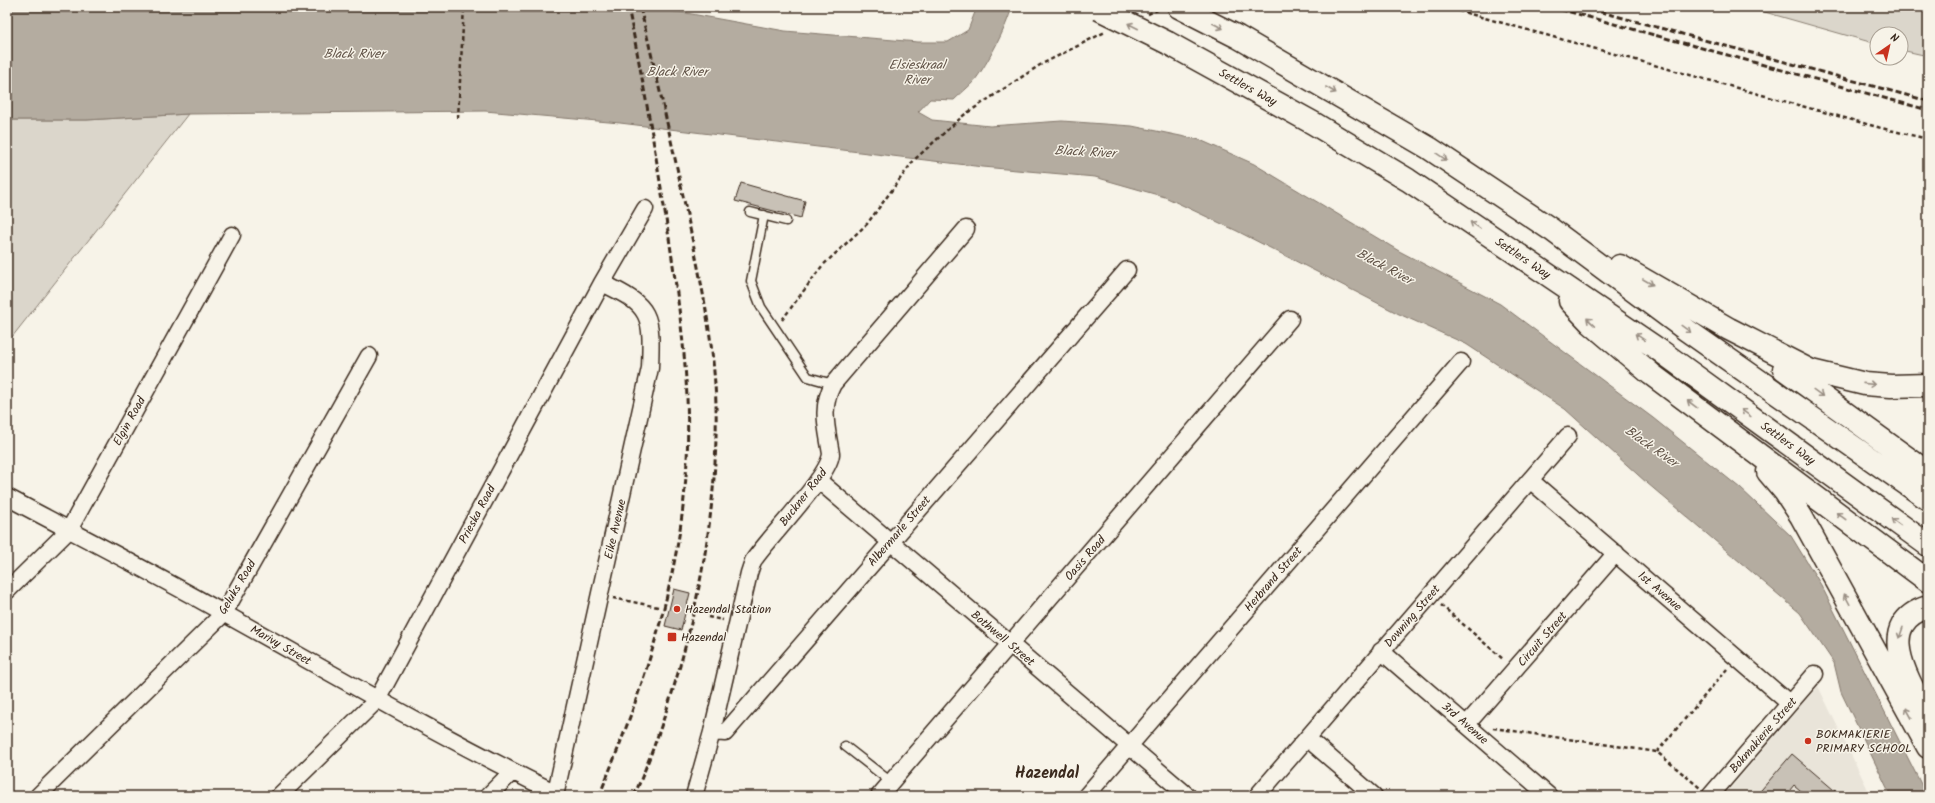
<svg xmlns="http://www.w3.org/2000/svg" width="1935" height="803" font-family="Kalam,sans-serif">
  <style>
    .built { fill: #e9e4d9 }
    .green { fill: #dbd6cb; stroke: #8b8074 }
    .water { fill: #b4aca0; stroke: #84786c }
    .building { fill: #c8c1b6; stroke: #3b2a1e }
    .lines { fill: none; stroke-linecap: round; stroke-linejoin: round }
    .service-casing { stroke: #3b2a1e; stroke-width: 11 }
    .minor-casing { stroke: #3b2a1e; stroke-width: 19 }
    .motorway-casing { stroke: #3b2a1e; stroke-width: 25 }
    .path { stroke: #3b2a1e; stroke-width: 2.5; stroke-dasharray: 4 3; stroke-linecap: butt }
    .service { stroke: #f7f3e8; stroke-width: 8 }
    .minor { stroke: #f7f3e8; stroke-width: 16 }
    .motorway { stroke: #f7f3e8; stroke-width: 22 }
    .rail { stroke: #3b2a1e; stroke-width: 3; stroke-dasharray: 6 3; stroke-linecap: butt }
    .motorway-bridge-casing { stroke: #3b2a1e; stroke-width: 25; stroke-linecap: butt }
    .motorway-bridge { stroke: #f7f3e8; stroke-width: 22 }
    .oneway { stroke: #998e83 }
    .poi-dot { fill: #c8321e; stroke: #f7f3e8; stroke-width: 1.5 }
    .labels { text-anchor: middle; stroke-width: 3; stroke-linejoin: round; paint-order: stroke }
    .street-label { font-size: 12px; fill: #3b2a1e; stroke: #f7f3e8 }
    .poi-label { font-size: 12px; fill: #3b2a1e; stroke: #f7f3e8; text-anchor: start }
    .water-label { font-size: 13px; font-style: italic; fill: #5f5145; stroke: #f7f3e8 }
    .district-label { font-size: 16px; font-weight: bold; fill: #3b2a1e; stroke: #f7f3e8 }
  </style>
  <rect width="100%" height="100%" fill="#f7f3e8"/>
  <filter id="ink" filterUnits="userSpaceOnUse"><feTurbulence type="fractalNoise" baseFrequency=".025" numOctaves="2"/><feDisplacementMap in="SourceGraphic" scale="8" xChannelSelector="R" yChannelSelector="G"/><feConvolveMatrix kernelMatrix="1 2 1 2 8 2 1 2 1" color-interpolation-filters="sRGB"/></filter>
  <g filter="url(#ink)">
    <!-- built -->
    <path class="built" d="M 1818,686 L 1871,796 L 1724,796 Z"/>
    <!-- green -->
    <path class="green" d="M 1747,7 L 1928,7 L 1928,56 L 1901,50 L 1901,34 L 1877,34 L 1877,44 Z
      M 188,114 L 12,337 L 7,337 L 7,120 L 87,120 Z"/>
    <!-- water -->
    <path class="water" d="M 7,7 L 631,7 L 686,13 L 785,31 L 918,42 L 948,42 L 968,30 L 977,7 L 1012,7 C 1006,28 988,63 975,80 C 969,87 961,93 954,100 L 930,99 L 918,112 L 932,120 L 990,126 L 1062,121 L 1132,126 L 1200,140 L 1254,164 L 1399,251 L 1500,304 L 1653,418 L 1740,488 L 1791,536 L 1821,585 L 1927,796 L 1891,796 L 1841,692 L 1834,663 L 1800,613 L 1647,483 L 1565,409 L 1466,344 L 1399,314 L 1237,231 L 1165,197 L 1095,177 L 983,167 L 620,123 L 485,111 L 188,114 L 87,120 L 7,120 Z"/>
    <!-- building -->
    <path class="building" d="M 741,183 L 805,201 L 801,218 L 735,201 Z
      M 674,589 L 690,593 L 681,630 L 665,626 Z
      M 1792,754 L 1841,796 L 1807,796 L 1794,785 L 1785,796 L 1756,796 Z"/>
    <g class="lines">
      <!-- service casing -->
      <g class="service-casing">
        <path id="service" d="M 750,212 L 786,221
          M 764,215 L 751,281 L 761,307 L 808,377 L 833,384
          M 845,746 L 891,782"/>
      </g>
      <!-- minor casing -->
      <g class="minor-casing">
        <path id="minor" d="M 818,480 L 1188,796
          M 1530,480 L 1789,703
          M 7,497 C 80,536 153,573 225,614 C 335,675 443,738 556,793
          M 7,591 L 69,530 L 232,235
          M 1381,651 L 1549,796
          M 1467,724 L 1616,553
          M 712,732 L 725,733 L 1127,270
          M 1307,738 L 1374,796
          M 38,796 L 224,613 L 369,356
          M 279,796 L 377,700 L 602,283 L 645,209
          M 488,796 L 512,772
          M 555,796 L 650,368 C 652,315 652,306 602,283
          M 694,796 L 712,732 L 749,573 L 753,561 C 769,537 829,477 831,454 C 827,428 820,408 833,384 L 966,229
          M 879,796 L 1290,319
          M 1086,796 L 1461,362
          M 1257,796 L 1568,436
          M 1710,796 L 1815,674"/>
      </g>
      <!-- motorway casing -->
      <g class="motorway-casing">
        <path id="motorway" d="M 1179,7 L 1238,37 L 1429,148 L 1552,230 L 1685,329 L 1928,499
          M 1168,43 L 1313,123 L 1408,180 L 1662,352 L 1928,545
          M 1620,266 L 1729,329 L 1811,371 L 1865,384 L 1891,386 L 1928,385
          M 1570,301 L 1591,323 L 1651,374 L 1928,581
          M 1784,369 L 1928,473
          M 1768,472 L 1785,492 L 1801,516 L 1928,747
          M 1928,607 C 1871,624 1911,685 1928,716"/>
      </g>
      <!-- path -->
      <path class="path" d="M 1445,7 L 1881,128 L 1928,139
        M 1148,14 L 1162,8
        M 458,118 L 464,7
        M 782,320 L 822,266 L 867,224 L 914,160 L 964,115 L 1040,65 L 1105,32
        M 613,598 L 658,607
        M 1441,605 L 1504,660
        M 708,617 L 723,620
        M 1493,728 L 1657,752 L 1700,788
        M 1657,752 L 1727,669"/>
      <!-- service -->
      <use href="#service" class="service"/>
      <!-- minor -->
      <use href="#minor" class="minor"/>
      <!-- motorway -->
      <use href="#motorway" class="motorway"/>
      <!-- rail -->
      <path class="rail" d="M 1552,7 L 1928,110
        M 1583,7 L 1928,101
        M 599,796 C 641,695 678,587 686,476 C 692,396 681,318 669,238 C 657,161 644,84 628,7
        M 634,796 C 685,678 719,534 716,405 C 714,338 699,271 685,205 C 671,139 656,73 640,7"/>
      <!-- motorway-bridge casing -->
      <g class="motorway-bridge-casing">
        <path id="motorway-bridge" d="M 1099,9 L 1168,43"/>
      </g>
      <!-- motorway-bridge -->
      <use href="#motorway-bridge" class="motorway-bridge"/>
    </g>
    <!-- one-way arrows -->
    <defs><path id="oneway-shaft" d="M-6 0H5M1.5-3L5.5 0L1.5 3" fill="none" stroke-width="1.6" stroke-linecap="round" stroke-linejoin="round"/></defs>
    <g class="oneway">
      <use href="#oneway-shaft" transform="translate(1133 26) rotate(-153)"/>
      <use href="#oneway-shaft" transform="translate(1218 26) rotate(27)"/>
      <use href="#oneway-shaft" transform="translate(1331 90) rotate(30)"/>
      <use href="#oneway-shaft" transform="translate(1442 157) rotate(34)"/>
      <use href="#oneway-shaft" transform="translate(1475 225) rotate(-146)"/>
      <use href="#oneway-shaft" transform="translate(1648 282) rotate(30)"/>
      <use href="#oneway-shaft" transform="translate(1591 322) rotate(-137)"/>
      <use href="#oneway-shaft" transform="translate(1686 329) rotate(36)"/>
      <use href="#oneway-shaft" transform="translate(1640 337) rotate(-146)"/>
      <use href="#oneway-shaft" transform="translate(1869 384) rotate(6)"/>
      <use href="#oneway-shaft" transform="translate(1818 393) rotate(36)"/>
      <use href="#oneway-shaft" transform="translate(1692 404) rotate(-143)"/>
      <use href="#oneway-shaft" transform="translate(1746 413) rotate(-144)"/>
      <use href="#oneway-shaft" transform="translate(1841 516) rotate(-143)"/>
      <use href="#oneway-shaft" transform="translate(1896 522) rotate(-144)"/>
      <use href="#oneway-shaft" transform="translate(1847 599) rotate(-118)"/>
      <use href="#oneway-shaft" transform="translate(1901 633) rotate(109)"/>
      <use href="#oneway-shaft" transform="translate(1909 713) rotate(-119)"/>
    </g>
  </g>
  <!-- markers -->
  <g class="poi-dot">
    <circle cx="677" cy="609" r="4"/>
    <rect x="667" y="632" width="10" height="10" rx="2"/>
    <circle cx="1808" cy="741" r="4"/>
  </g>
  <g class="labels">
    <!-- street labels -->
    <g class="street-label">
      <text transform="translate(1248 87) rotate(29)" y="4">Settlers Way</text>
      <text transform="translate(1523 258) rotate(34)" y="4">Settlers Way</text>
      <text transform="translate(129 421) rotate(-61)" y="4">Elgin Road</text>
      <text transform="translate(1788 443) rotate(36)" y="4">Settlers Way</text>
      <text transform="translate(803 497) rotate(-52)" y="4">Buckner Road</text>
      <text transform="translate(477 514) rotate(-62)" y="4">Prieska Road</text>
      <text transform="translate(615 529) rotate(-77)" y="4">Eike Avenue</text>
      <text transform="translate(899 531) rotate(-49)" y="4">Albermarle Street</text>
      <text transform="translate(1085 558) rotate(-49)" y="4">Oasis Road</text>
      <text transform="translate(1273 579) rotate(-49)" y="4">Herbrand Street</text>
      <text transform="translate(237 587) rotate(-59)" y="4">Geluks Road</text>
      <text transform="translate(1660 591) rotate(41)" y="4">1st Avenue</text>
      <text transform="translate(1412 616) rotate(-49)" y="4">Downing Street</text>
      <text transform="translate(1003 638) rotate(40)" y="4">Bothwell Street</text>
      <text transform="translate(1542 639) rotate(-49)" y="4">Circuit Street</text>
      <text transform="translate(281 645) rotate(30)" y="4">Marivy Street</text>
      <text transform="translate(1465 723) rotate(41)" y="4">3rd Avenue</text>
      <text transform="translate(1763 735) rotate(-49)" y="4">Bokmakierie Street</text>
    </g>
    <!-- poi labels -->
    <g class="poi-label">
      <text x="685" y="613">Hazendal Station</text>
      <text x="681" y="641">Hazendal</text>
      <text x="1816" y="738">BOKMAKIERIE<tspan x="1816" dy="14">PRIMARY SCHOOL</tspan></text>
    </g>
    <!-- water labels -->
    <g class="water-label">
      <text x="354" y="58">Black River</text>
      <text x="917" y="69">Elsieskraal<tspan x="917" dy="15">River</tspan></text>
      <text x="677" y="76">Black River</text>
      <text transform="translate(1085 151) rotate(3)" y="5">Black River</text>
      <text transform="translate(1385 266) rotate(28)" y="5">Black River</text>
      <text transform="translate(1652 446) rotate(35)" y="5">Black River</text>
    </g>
    <!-- district labels -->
    <g class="district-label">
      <text x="1047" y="778">Hazendal</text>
    </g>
  </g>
  <!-- margin -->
  <rect width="1935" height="803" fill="none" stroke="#f7f3e8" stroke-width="24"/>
  <rect x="12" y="12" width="1911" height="779" fill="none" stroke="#3b2a1e" stroke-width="1.5" filter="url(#ink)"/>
  <!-- north arrow -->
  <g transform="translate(1889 46) rotate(34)"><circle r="19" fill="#f7f3e8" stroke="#aca397"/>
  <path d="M0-3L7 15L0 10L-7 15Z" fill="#c8321e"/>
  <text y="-6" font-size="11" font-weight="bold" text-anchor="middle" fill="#3b2a1e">N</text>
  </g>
</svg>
